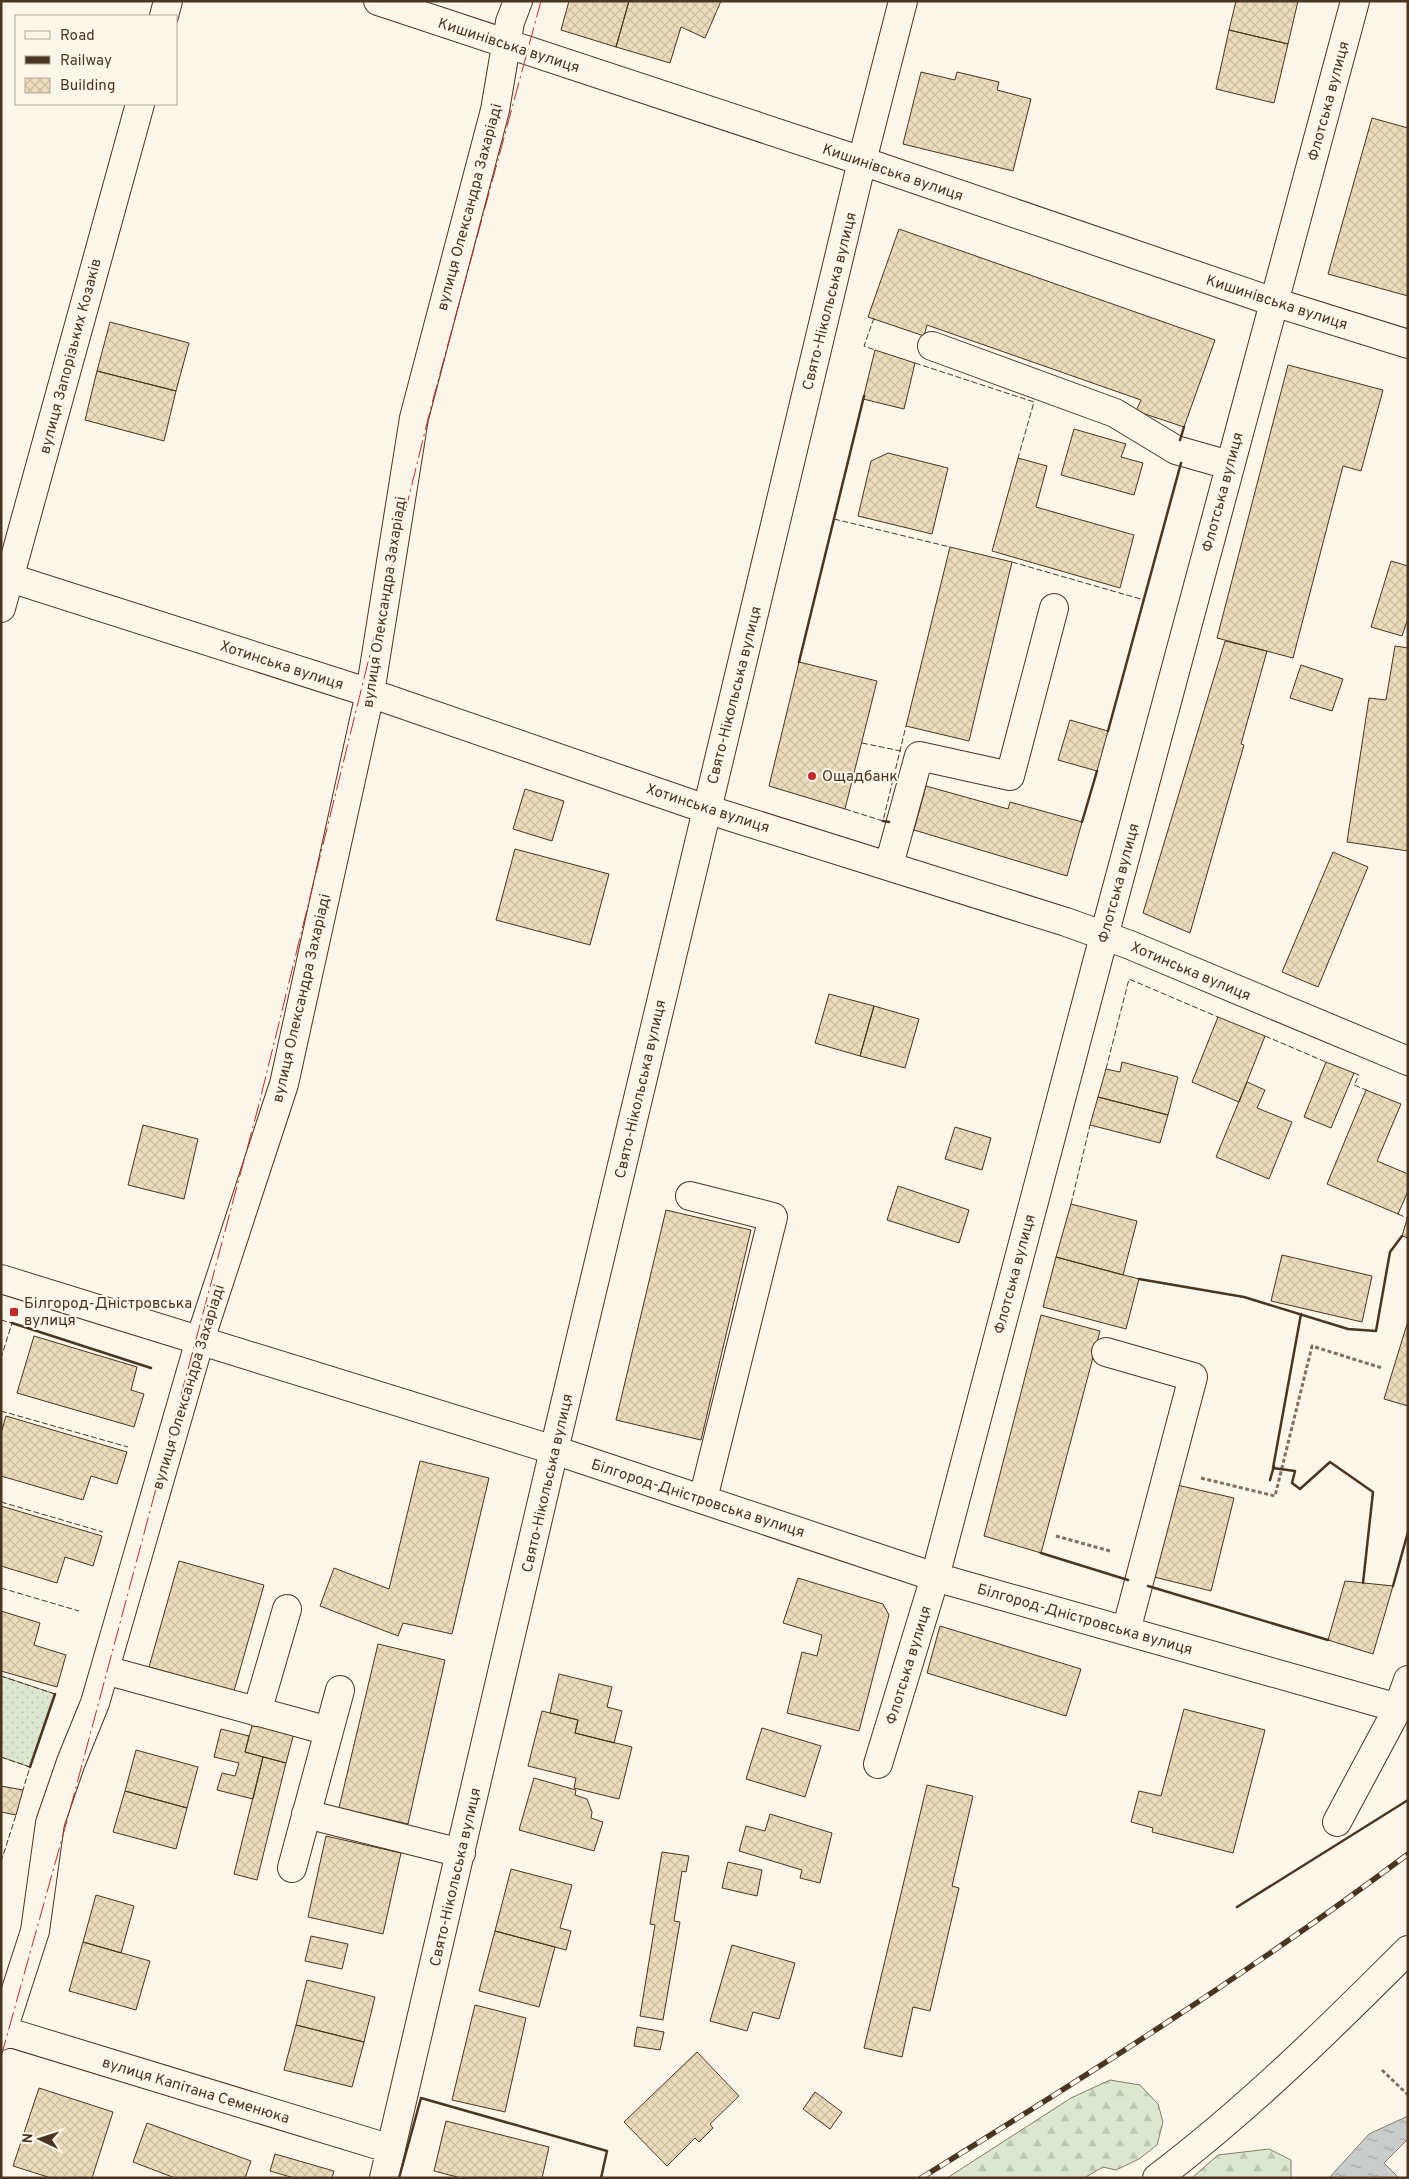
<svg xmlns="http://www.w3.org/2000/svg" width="1409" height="2179" font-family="Overpass,sans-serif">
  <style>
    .grass { fill: url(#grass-dots); stroke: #887966 }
    .forest { fill: url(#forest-firs); stroke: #887966 }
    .water { fill: url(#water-ripples); stroke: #887966 }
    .pier { fill: #fbf6e9; stroke: #887966 }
    .building { fill: url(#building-cross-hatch); stroke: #4a3520 }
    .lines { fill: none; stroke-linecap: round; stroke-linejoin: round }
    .minor-casing { stroke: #4a3520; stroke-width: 30 }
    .major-casing { stroke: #4a3520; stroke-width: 30 }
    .path { stroke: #7f6f5c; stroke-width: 3; stroke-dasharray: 4 2.5; stroke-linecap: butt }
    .minor { stroke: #fbf6e9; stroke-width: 28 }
    .major { stroke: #fbf6e9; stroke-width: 28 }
    .rail-casing { stroke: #4a3520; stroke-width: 5.5 }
    .rail { stroke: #fbf6e9; stroke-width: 4; stroke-dasharray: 11; stroke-linecap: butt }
    .fence { stroke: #4a3520; stroke-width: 1; stroke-dasharray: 6 2.5; stroke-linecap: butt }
    .wall { stroke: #4a3520; stroke-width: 2.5 }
    .power { stroke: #c62828; stroke-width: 1; stroke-dasharray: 18 4 2.5 4; stroke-linecap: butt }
    .poi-dot { fill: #c62828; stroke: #fbf6e9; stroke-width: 2 }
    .labels { text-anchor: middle; stroke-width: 4; stroke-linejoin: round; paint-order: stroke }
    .street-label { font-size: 15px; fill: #4a3520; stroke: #fbf6e9 }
    .poi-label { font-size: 15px; fill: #4a3520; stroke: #fbf6e9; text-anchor: start }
  </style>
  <defs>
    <pattern id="grass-dots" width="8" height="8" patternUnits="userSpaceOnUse" patternTransform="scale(1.25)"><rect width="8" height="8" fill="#dce7d0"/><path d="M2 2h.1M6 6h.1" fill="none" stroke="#bec7b2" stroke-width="1.8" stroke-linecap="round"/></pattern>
    <pattern id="forest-firs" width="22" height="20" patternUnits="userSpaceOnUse" patternTransform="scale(1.25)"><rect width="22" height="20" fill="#dce7d0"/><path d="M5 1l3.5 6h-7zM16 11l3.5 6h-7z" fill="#bec7b2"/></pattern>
    <pattern id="water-ripples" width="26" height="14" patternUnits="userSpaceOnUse" patternTransform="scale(1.25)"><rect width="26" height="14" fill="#c9cecd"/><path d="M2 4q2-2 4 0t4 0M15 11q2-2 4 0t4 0" fill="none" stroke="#a5a8a6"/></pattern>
    <pattern id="building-cross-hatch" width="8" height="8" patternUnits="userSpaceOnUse" patternTransform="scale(1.25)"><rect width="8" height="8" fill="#ecdcbc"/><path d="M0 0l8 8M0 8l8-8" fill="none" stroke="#ccbda1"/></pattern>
  </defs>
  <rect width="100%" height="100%" fill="#fbf6e9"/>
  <!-- grass -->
  <path class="grass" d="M 1,1676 L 55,1694 L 30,1767 L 1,1757 Z"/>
  <!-- forest -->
  <path class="forest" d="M 1110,2080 L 1140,2085 L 1158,2104 L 1163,2122 L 1157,2145 L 1139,2159 L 1116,2170 L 1103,2167 L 1084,2178 L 947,2178 L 1071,2098 Z
    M 1269,2149 L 1291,2160 L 1291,2178 L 1192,2178 L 1218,2155 Z"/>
  <!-- water -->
  <path class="water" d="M 1408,2116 L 1408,2178 L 1329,2178 L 1369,2134 Z"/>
  <!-- pier -->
  <path class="pier" d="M 1408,2139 L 1408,2178 L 1399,2178 L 1384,2163 Z"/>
  <!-- building -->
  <path class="building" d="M 569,1 L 629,1 L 616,47 L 561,30 Z
    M 629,1 L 721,1 L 705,38 L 681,27 L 670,63 L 616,47 Z
    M 1236,1 L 1298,1 L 1288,44 L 1229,30 Z
    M 1229,30 L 1288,44 L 1274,103 L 1216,89 Z
    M 921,72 L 955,80 L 957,72 L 999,82 L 997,90 L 1031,99 L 1013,171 L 903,144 Z
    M 1372,118 L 1408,128 L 1408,296 L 1328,274 Z
    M 899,229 L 1215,340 L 1184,427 L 1136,411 L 1141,400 L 927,325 L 924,336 L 868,317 Z
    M 110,322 L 189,343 L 176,391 L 97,371 Z
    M 875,350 L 915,363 L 904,409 L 863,399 Z
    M 1288,365 L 1383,390 L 1361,471 L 1343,466 L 1293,658 L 1217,638 Z
    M 97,371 L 176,391 L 164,441 L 85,420 Z
    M 1074,429 L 1126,444 L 1121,457 L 1143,463 L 1134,495 L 1061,475 Z
    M 888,453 L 948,468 L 932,534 L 858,516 L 871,461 Z
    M 1018,458 L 1047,466 L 1036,507 L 1134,535 L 1120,588 L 992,551 Z
    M 950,547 L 1012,562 L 969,741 L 906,726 Z
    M 1391,561 L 1408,566 L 1408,618 L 1402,636 L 1371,627 Z
    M 1225,641 L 1267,651 L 1241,744 L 1244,745 L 1190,933 L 1143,913 Z
    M 1395,646 L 1408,648 L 1408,851 L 1347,842 L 1369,698 L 1386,700 Z
    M 799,662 L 877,681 L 845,809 L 769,786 Z
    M 1301,665 L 1343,679 L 1332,711 L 1290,698 Z
    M 1070,720 L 1108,731 L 1097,771 L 1058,760 Z
    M 926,786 L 1008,809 L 1010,802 L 1082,822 L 1067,876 L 914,830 Z
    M 525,789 L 564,801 L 552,841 L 513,829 Z
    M 515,849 L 609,874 L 590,945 L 496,920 Z
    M 1333,852 L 1368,867 L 1318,987 L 1282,972 Z
    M 829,994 L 874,1006 L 860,1056 L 815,1043 Z
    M 874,1006 L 919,1019 L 905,1068 L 860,1056 Z
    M 1218,1017 L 1265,1036 L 1239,1102 L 1192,1082 Z
    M 1122,1062 L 1178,1077 L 1168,1115 L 1098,1097 L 1106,1069 L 1120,1072 Z
    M 1326,1062 L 1354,1073 L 1331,1128 L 1304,1117 Z
    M 1247,1082 L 1265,1090 L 1257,1108 L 1292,1122 L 1269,1179 L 1216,1157 Z
    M 1366,1090 L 1401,1104 L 1377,1161 L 1408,1174 L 1408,1191 L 1398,1214 L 1327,1184 Z
    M 1098,1097 L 1168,1115 L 1160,1143 L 1090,1125 Z
    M 143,1125 L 198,1139 L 184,1199 L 128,1185 Z
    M 955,1127 L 991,1138 L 982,1170 L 945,1159 Z
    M 898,1186 L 969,1210 L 959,1243 L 887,1220 Z
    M 1071,1204 L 1137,1221 L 1123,1275 L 1056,1257 Z
    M 666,1210 L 751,1230 L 701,1440 L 616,1420 Z
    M 1408,1216 L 1408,1238 L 1402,1236 Z
    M 1282,1255 L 1372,1276 L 1362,1322 L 1271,1301 Z
    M 1056,1257 L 1139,1279 L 1126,1329 L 1043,1307 Z
    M 1041,1315 L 1100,1331 L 1041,1553 L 984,1536 Z
    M 1408,1321 L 1408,1406 L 1384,1399 Z
    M 34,1336 L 137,1367 L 131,1390 L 144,1394 L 134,1427 L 17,1393 Z
    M 6,1416 L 127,1452 L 117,1484 L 91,1476 L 83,1500 L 1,1476 L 1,1433 Z
    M 420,1461 L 489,1478 L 452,1634 L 403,1623 L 398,1636 L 320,1606 L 334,1568 L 389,1589 Z
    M 1177,1485 L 1234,1498 L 1211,1591 L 1154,1577 Z
    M 1,1506 L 102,1536 L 93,1566 L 65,1557 L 57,1583 L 1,1566 Z
    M 179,1561 L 264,1585 L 234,1691 L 149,1667 Z
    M 798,1578 L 883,1604 L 889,1615 L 859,1731 L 787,1713 L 802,1652 L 817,1656 L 822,1635 L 783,1623 Z
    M 1345,1581 L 1393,1586 L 1373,1654 L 1328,1640 Z
    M 1,1611 L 40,1623 L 34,1645 L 66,1655 L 57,1687 L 1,1671 Z
    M 940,1626 L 1081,1669 L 1066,1716 L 927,1673 Z
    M 378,1644 L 445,1660 L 408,1824 L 339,1808 Z
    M 559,1674 L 612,1687 L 607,1707 L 622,1711 L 614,1743 L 575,1733 L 578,1720 L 550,1713 Z
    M 1184,1709 L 1265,1730 L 1233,1853 L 1152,1832 L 1153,1828 L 1131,1822 L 1139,1791 L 1161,1796 Z
    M 542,1711 L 578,1720 L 575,1733 L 632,1747 L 619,1799 L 574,1788 L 576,1778 L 528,1766 Z
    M 253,1722 L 294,1733 L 286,1763 L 245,1752 Z
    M 762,1728 L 821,1746 L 805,1797 L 746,1779 Z
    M 221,1729 L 249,1736 L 245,1752 L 263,1757 L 253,1799 L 217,1790 L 222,1773 L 235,1776 L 239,1763 L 214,1757 Z
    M 136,1750 L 198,1767 L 187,1808 L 125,1791 Z
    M 263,1757 L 286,1763 L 257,1880 L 234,1874 Z
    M 534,1778 L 576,1790 L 575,1795 L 587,1799 L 592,1812 L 591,1818 L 603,1822 L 594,1851 L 519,1830 Z
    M 927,1785 L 973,1796 L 952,1886 L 959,1888 L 930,2011 L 913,2007 L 902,2057 L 864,2048 Z
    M 1,1786 L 23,1790 L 16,1815 L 1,1812 Z
    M 125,1791 L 187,1808 L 176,1849 L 113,1832 Z
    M 770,1814 L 832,1833 L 820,1883 L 800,1878 L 802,1870 L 739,1851 L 746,1826 L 765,1831 Z
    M 326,1836 L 401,1853 L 383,1934 L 308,1917 Z
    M 662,1852 L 689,1856 L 686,1872 L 682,1871 L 674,1921 L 680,1922 L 663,2020 L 640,2016 L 655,1925 L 650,1924 Z
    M 728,1862 L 762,1870 L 757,1896 L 722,1888 Z
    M 511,1869 L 572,1885 L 560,1928 L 571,1931 L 566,1950 L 495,1931 Z
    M 96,1895 L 134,1906 L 121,1953 L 83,1942 Z
    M 495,1931 L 555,1947 L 539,2007 L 479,1991 Z
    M 311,1936 L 348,1944 L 342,1969 L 305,1961 Z
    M 83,1942 L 150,1961 L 136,2010 L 69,1991 Z
    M 732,1945 L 795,1963 L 779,2019 L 753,2012 L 747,2031 L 710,2021 Z
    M 307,1980 L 375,1997 L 364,2042 L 296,2025 Z
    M 475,2005 L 526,2018 L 505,2112 L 452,2100 Z
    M 296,2025 L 364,2042 L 352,2087 L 284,2070 Z
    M 637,2027 L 664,2032 L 660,2050 L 634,2046 Z
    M 697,2052 L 739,2096 L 710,2124 L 713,2128 L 699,2142 L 695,2138 L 667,2166 L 624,2122 Z
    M 39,2088 L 113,2112 L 92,2178 L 51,2178 L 13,2166 Z
    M 815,2092 L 842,2112 L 830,2129 L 803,2109 Z
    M 446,2121 L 549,2147 L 542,2178 L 461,2178 L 434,2171 Z
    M 147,2123 L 251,2161 L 245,2178 L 175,2178 L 133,2162 Z
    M 275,2154 L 334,2171 L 332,2178 L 294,2178 L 270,2171 Z"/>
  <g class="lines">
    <!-- minor casing -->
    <g class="minor-casing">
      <path id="minor" d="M 378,1 L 862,161 L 1274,302 L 1408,344
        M 932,346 L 1115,413 L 1176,450 L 1229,465
        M 1,575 L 370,693 L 706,809 L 1066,922 L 1130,945 L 1408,1061
        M 889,865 L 919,756 L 1010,776 L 1054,608
        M 690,1196 L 773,1217 L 703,1499
        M 1106,1352 L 1193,1377 L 1126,1631
        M 105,1670 L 329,1731
        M 257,1712 L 287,1609
        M 878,1764 L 935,1577 L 1104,936 L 1355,1
        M 306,1814 L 461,1853
        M 1337,1822 L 1398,1708 L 1408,1680
        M 292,1868 L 340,1690
        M 1,2030 L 391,2149
        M 1,2036 L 35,1931 L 50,1823 L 71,1762 L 95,1703 L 200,1340 L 284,1084 L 370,693 L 414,418 L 495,110 L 510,22 L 518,1
        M 384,2178 L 554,1450 L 935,1577 L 1398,1708
        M 1157,2178 C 1247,2110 1328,2030 1408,1950"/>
    </g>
    <!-- major casing -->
    <g class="major-casing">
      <path id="major" d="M 164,16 L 168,1
        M 1,608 L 140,104
        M 1,1279 L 554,1450 L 862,161 L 903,1"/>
    </g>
    <!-- path -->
    <path class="path" d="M 1201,1478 L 1275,1496 L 1312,1346 L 1382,1368
      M 1056,1536 L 1110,1551
      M 1382,2070 L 1408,2095"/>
    <!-- minor -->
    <use href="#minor" class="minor"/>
    <!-- major -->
    <use href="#major" class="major"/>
    <!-- rail casing -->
    <g class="rail-casing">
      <path id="rail" d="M 921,2178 C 1087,2076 1252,1971 1408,1854"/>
    </g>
    <!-- rail -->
    <use href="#rail" class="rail"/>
    <!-- fence -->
    <path class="fence" d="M 874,318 L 864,346 L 875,350
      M 915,363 L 1034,402 L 1018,458
      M 834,519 L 950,547
      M 1012,562 L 1144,600
      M 862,743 L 901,751
      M 845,809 L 883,821 L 906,726
      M 1265,1036 L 1326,1062
      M 1106,1069 L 1129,979 L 1218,1017
      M 1354,1073 L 1359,1075 L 1354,1085 L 1366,1090
      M 1071,1204 L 1090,1125
      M 1398,1214 L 1407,1218
      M 1,1320 L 12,1323 L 1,1358
      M 1,1411 L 128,1447
      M 1,1502 L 103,1532
      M 1,1588 L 79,1611
      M 1,1676 L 55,1694
      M 1,1757 L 30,1767 L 23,1790
      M 1,1862 L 16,1815"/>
    <!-- wall -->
    <path class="wall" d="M 1180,440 L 1184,427
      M 799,662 L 864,396
      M 1108,731 L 1181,463
      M 883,821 L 889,822
      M 1082,822 L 1097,771
      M 1139,1279 L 1244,1297 L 1348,1329 L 1376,1331 L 1390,1252 L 1402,1236
      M 1301,1314 L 1273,1468 L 1295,1471 L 1292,1483 L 1300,1489 L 1330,1462 L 1373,1492 L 1363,1583
      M 12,1323 L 151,1368
      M 1270,1480 L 1274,1466
      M 1041,1553 L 1128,1580
      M 1148,1586 L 1328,1640
      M 1393,1586 L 1408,1532
      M 30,1767 L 55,1694
      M 1237,1907 L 1408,1800
      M 399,2178 L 421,2098 L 607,2151 L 601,2178"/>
    <!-- power -->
    <path class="power" d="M 1,2057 L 68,1817 L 258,1108 L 431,407 L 541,1"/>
  </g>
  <!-- markers -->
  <g class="poi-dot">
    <circle cx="812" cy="776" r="5"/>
    <rect x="9" y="1307" width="10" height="10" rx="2.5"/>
  </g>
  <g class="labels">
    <!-- street labels -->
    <g class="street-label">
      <text transform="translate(509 45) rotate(18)" y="5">Кишинівська вулиця</text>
      <text transform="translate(1328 101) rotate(-75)" y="5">Флотська вулиця</text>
      <text transform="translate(893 172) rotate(19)" y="5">Кишинівська вулиця</text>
      <text transform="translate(469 207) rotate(-75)" y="5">вулиця Олександра Захаріаді</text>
      <text transform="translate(829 301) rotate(-76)" y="5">Свято-Нікольська вулиця</text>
      <text transform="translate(1277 302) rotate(18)" y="5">Кишинівська вулиця</text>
      <text transform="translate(70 356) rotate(-75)" y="5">вулиця Запорізьких Козаків</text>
      <text transform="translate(1222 492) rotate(-75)" y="5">Флотська вулиця</text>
      <text transform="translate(384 602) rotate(-81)" y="5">вулиця Олександра Захаріаді</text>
      <text transform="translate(282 665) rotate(18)" y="5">Хотинська вулиця</text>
      <text transform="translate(734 695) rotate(-76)" y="5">Свято-Нікольська вулиця</text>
      <text transform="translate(708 808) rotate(18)" y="5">Хотинська вулиця</text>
      <text transform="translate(1118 883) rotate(-75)" y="5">Флотська вулиця</text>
      <text transform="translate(1191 971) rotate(23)" y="5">Хотинська вулиця</text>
      <text transform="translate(301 998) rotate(-77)" y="5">вулиця Олександра Захаріаді</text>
      <text transform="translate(640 1089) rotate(-77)" y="5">Свято-Нікольська вулиця</text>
      <text transform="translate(1014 1274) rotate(-75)" y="5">Флотська вулиця</text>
      <text transform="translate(188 1387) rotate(-73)" y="5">вулиця Олександра Захаріаді</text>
      <text transform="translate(547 1483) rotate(-77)" y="5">Свято-Нікольська вулиця</text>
      <text transform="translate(698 1498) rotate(18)" y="5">Білгород-Дністровська вулиця</text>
      <text transform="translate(1085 1619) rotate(16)" y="5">Білгород-Дністровська вулиця</text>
      <text transform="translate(908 1665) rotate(-73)" y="5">Флотська вулиця</text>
      <text transform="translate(455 1877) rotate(-77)" y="5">Свято-Нікольська вулиця</text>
      <text transform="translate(196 2090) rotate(17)" y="5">вулиця Капітана Семенюка</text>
    </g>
    <!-- poi labels -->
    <g class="poi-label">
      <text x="822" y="781">Ощадбанк</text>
      <text x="24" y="1308">Білгород-Дністровська<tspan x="24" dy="17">вулиця</tspan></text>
    </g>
  </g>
  <!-- border -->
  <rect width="1409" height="2179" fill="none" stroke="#4a3520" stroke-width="5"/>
  <!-- legend -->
  <rect x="15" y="15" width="162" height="90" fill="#fbf6e9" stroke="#b4a999"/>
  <rect x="25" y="31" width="25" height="8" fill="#fbf6e9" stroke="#b4a999"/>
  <text x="60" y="40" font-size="15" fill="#4a3520">Road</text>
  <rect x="25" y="56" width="25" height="8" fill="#4a3520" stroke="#b4a999"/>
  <text x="60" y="65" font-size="15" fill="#4a3520">Railway</text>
  <rect x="25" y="78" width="25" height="15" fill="url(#building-cross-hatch)" stroke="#b4a999"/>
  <text x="60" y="90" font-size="15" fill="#4a3520">Building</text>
  <!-- north arrow -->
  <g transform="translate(40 2139) rotate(274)" stroke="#fbf6e9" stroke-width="4" paint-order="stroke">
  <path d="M0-4L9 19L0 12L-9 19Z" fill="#4a3520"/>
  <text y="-8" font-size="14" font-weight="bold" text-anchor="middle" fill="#4a3520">N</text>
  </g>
</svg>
